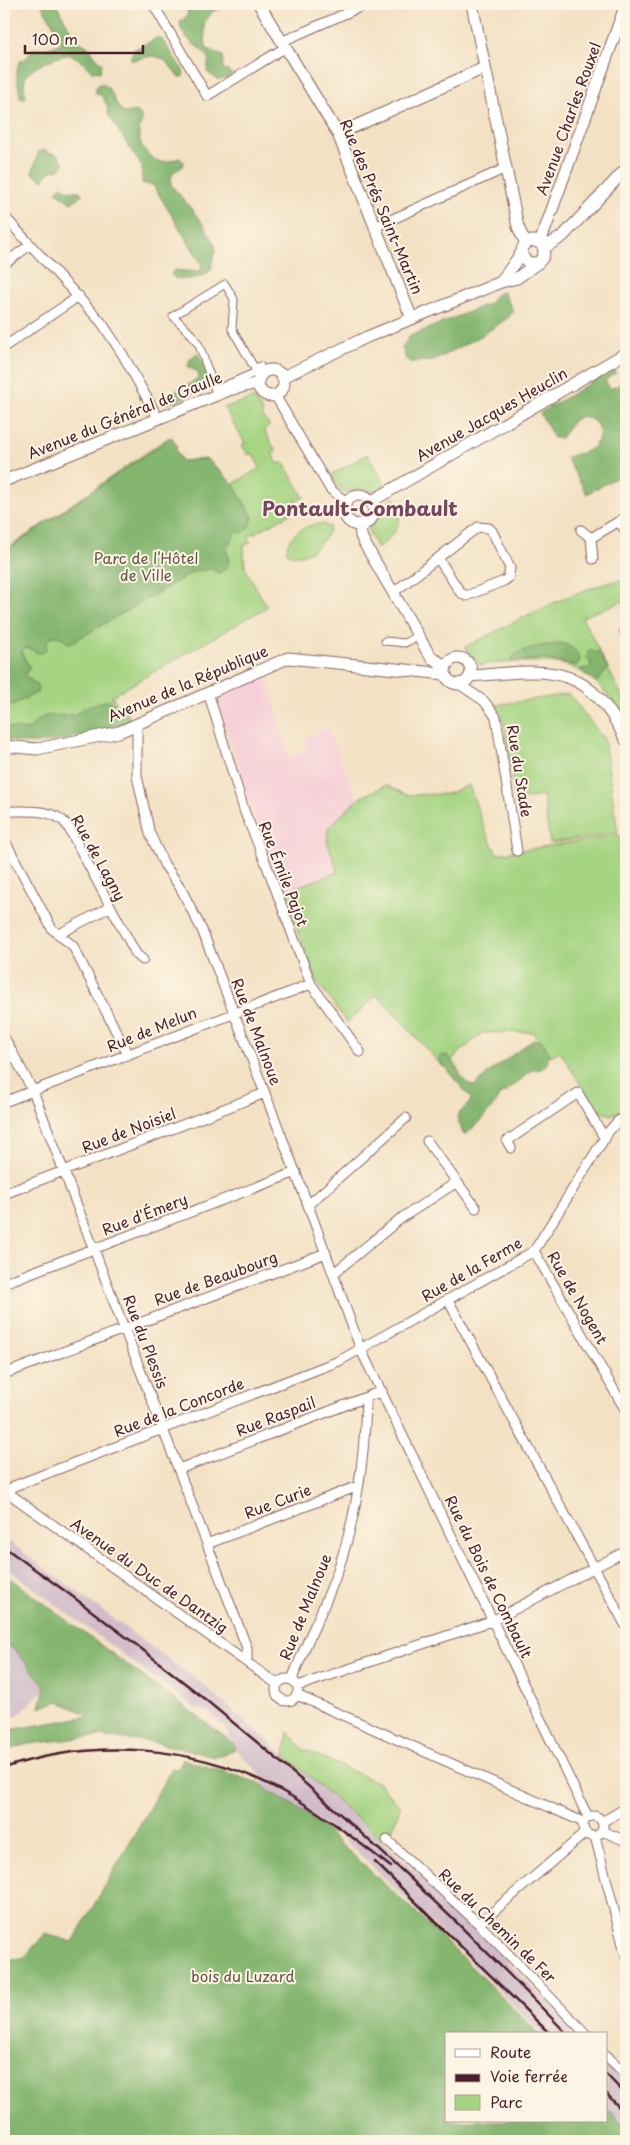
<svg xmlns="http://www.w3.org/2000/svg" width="630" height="2145" font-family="'Playpen Sans',sans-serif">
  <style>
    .built { fill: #f6cfd8 }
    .industrial { fill: #d1bdca }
    .green { fill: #a5d482; stroke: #787a56 }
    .forest { fill: #84b670; stroke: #676a4e }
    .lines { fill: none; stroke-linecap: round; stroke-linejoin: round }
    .pedestrian-casing { stroke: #856360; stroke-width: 9 }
    .minor-casing { stroke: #856360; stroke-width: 11 }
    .tertiary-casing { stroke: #856360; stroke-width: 13 }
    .pedestrian { stroke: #fff; stroke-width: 7 }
    .minor { stroke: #fff; stroke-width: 9 }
    .tertiary { stroke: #fff; stroke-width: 11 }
    .rail { stroke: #4a1f2b; stroke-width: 2.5 }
    .labels { text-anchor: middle; stroke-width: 4; stroke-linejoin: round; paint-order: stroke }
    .street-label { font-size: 15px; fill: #4a1f2b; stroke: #fcf5e5 }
    .park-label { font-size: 15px; fill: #655545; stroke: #fcf5e5 }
    .district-label { font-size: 20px; font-weight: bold; fill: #76475d; stroke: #fcf5e5 }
  </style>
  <rect width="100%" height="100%" fill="#fcf5e5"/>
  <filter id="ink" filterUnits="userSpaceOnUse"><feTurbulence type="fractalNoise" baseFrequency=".02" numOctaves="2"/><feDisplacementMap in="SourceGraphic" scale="10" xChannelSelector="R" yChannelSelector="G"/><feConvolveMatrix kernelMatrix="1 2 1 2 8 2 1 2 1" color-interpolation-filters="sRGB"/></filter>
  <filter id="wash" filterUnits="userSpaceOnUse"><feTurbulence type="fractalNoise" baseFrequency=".0096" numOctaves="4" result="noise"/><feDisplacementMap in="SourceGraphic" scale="20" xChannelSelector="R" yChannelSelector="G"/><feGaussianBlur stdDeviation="1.12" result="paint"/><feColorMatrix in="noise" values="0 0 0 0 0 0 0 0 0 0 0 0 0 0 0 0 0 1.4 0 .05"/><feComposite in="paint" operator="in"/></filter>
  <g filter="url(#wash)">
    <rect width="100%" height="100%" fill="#f3e1c3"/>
    <!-- built -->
    <path class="built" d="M 266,674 L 289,756 L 306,751 L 306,737 L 328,729 L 358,800 L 328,828 L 327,841 L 338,872 L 283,892 L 249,802 L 218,700 L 220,696 Z"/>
    <!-- industrial -->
    <path class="industrial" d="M 4,1538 L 202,1684 L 302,1770 L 432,1886 L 580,2034 L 542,2034 L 444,1935 L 335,1831 L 265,1790 L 262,1776 L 236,1749 L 224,1726 L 208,1712 L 196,1709 L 4,1566 Z
      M 4,1642 L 17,1652 L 45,1687 L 42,1692 L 18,1715 L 4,1725 Z
      M 606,2063 L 626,2083 L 626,2129 L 606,2108 Z"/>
    <!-- green -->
    <path class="green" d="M 254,398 L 262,412 L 262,417 L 270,425 L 264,430 L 276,451 L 272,453 L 278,464 L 283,462 L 304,497 L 293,503 L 297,510 L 248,537 L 251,542 L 244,546 L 245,568 L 267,607 L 112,696 L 127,722 L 4,739 L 4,551 L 169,437 L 182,461 L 207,459 L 233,484 L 260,468 L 252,453 L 248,455 L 242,445 L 245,443 L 224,408 Z
      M 367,454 L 385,484 L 375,492 L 357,489 L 344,493 L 329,476 Z
      M 395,497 C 405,524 397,532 377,549 L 368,529 L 377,520 L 381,506 Z
      M 322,524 L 330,527 C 325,543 304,563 287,552 C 286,534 307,524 322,524 Z
      M 626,579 L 626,600 L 582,617 L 626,704 L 626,719 C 580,652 558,661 484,664 L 484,666 L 478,664 L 465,647 C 517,622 570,589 626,579 Z
      M 569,694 L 604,739 L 618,833 L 550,843 L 543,796 L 515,800 L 504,723 L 496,705 Z
      M 386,785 L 407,795 L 447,794 L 469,785 L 485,830 L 497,854 L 619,835 L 626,865 L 626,1108 L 611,1115 L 597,1111 L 560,1051 L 551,1056 L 533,1032 L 482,1033 L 443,1067 L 377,995 L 347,1023 L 316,980 L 283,892 L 338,872 L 327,841 L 328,828 L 358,799 Z
      M 288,1732 L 303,1749 L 379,1783 L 400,1807 L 389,1838 L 385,1842 L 285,1756 Z"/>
    <!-- forest -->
    <path class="forest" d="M 41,4 L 56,4 L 76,40 L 87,46 L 102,64 L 100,72 L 92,71 C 86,67 79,57 71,55 C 62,53 31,68 26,76 C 23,83 24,89 26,95 L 24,99 L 20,97 C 19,84 14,74 19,62 L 26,59 L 33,49 L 49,48 L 61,43 L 62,39 Z
      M 181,4 L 227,4 L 226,7 L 213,11 L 204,23 L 206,48 L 223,56 L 223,68 L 232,74 L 227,78 L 218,80 L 207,72 L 209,58 C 200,46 180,39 180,22 L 187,16 L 188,12 Z
      M 157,37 L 162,39 L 184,72 L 183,77 L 179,77 C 170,66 163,53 147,57 C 141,58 137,60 131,60 C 130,44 149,46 157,37 Z
      M 99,84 L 104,84 C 114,92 114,105 124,113 L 135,111 L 140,114 C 144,123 138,127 139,136 C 140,148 153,163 165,162 C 170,161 175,159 180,158 L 184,162 L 182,167 L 172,173 L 171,185 C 183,199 210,229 215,246 C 217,254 210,260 212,269 C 202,280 187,280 174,278 L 171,275 L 174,270 L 198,272 L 202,268 L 201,263 L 153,185 L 142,183 L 142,167 L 109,116 L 107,105 L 102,96 L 96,93 L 95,88 Z
      M 43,150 L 58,155 L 64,164 L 61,168 L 50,172 L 43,180 L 32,173 L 39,151 Z
      M 61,186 L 69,191 L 80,191 L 82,195 L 71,203 L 56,191 Z
      M 500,292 L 504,293 L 513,311 L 509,317 L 481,336 L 433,361 L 410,362 L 406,359 L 402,347 L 410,336 L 490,303 L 495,295 Z
      M 197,353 L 208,370 L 207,387 L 177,401 L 166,404 L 163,401 L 166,396 L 187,386 L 199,377 L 197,371 L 188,367 L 190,359 Z
      M 612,370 L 615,370 L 615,374 L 605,380 L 610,389 L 626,382 L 626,472 L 587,494 L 566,458 C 573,454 582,454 589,450 C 607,438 600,418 580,416 L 572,422 L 561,438 L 554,438 L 540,413 Z
      M 172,437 L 177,447 L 175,451 L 182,461 L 207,459 L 233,484 L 253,517 L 250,526 L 243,533 L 236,532 L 226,549 L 229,558 L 227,568 L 219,573 L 211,569 L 195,571 L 71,643 L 66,642 L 62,637 L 53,636 L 47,642 L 46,651 L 40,653 C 33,652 28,644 21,651 L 30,669 L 24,675 L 37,685 L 38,692 L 12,705 L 4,705 L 4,552 Z
      M 560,643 C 569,643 578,651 580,660 L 576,666 L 544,659 L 510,662 C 514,648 547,645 560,643 Z
      M 591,651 L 600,653 L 608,669 L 597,682 L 580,669 L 590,668 L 591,663 L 587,658 L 588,652 Z
      M 108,700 C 117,704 120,711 129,715 L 129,722 C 100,732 57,744 27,743 C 19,743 11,740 4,739 L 4,727 L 29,730 L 37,720 L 46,716 L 74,715 L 85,707 Z
      M 534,1039 L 542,1041 L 548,1051 L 548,1062 L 542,1069 L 532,1070 L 506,1092 L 499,1095 C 496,1107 475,1126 465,1135 L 463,1134 L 457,1116 L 470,1102 L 471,1098 L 439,1061 L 441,1055 C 460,1055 455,1082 474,1086 L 491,1071 Z
      M 4,1574 L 232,1742 L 236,1749 L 216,1757 L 149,1741 L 97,1736 L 28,1744 L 4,1751 L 4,1731 L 90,1716 L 58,1701 L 40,1708 L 45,1686 L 17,1652 L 4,1642 Z
      M 183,1759 L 262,1784 L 268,1791 L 307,1813 L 425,1921 L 539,2034 L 446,2034 L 446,2121 L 606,2121 L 606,2107 L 626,2129 L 626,2141 L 4,2141 L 4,1952 L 14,1960 L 23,1959 L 45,1934 L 73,1942 L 172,1768 L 178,1769 Z"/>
  </g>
  <g filter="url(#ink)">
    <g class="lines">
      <!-- pedestrian casing -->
      <g class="pedestrian-casing">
        <path id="pedestrian" d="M 225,284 L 234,299 L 232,329 L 255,369 L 260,366 L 261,370 L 215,390 L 199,345 L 192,335 L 173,316 Z
          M 385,641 L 405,643 L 418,636"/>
      </g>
      <!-- minor casing -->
      <g class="minor-casing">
        <path id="minor" d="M 153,4 L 207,96 L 286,47
          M 283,41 L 367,4
          M 4,216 L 102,323 L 123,355 L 158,418
          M 375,227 L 506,168
          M 4,264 L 30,245
          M 4,347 L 79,296
          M 275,395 L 330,489 L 346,502
          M 619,522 L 626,531
          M 581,530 L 591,538 L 593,559
          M 591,538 L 626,517
          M 394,592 L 478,527 L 489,528 L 492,531 L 510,568 L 508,578 L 504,581 L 466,596 L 460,592 L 438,558
          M 625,632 L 626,632
          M 459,684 L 484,701 L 496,717 L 517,851
          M 208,692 L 245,813 L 265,861 L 311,984 L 360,1052
          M 137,725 L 137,776 L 150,834 L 164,864 L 180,887 L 202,930 L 308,1205 L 361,1350 L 588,1817
          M 4,811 C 25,812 53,807 67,825 L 136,954 L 143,960
          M 4,839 L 52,929 L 73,946 L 128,1055
          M 59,934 L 110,907
          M 4,1037 L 33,1091 L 247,1648 L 247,1662
          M 4,1102 L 311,984
          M 427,1141 L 476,1208
          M 511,1148 L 507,1141 L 578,1093 L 605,1139
          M 4,1194 L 265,1093
          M 308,1205 L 406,1118
          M 534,1251 L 626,1411
          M 334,1273 L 400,1219 L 457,1182
          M 4,1283 L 296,1172
          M 448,1300 L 626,1626
          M 4,1374 L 326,1253
          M 179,1469 L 382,1391
          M 4,1490 L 277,1684
          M 8,1493 L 14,1486 L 339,1361 L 534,1251 L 609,1131 L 618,1121 L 626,1117
          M 207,1544 L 358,1486
          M276 1690a11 11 0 1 1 22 0a11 11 0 1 1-22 0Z
          M 292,1680 C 305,1643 325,1608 338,1570 C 357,1515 365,1456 366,1397
          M 298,1686 L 494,1620 L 626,1551
          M 297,1695 L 583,1822
          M583 1826a10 10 0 1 1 20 0a10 10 0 1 1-20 0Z
          M 602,1822 L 626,1808
          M 602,1831 L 626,1841
          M 595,1836 L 626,1956
          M 387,1840 L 479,1924 L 586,2034
          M 479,1924 L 585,1833
          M 606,2055 L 626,2075"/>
      </g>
      <!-- tertiary casing -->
      <g class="tertiary-casing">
        <path id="tertiary" d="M 259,4 L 338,134 L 412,319
          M 472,4 L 518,227 L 526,244
          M 338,134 L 484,68
          M522 252a11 11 0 1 1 22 0a11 11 0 1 1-22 0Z
          M 540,243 L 626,4
          M 544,248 L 563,236 L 626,169
          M 501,282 L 522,252
          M258 383a13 13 0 1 1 26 0a13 13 0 1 1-26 0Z
          M 283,377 L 367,337 L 501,282 L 517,278 L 539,262
          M 4,481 L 229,390 L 258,383
          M344 510a15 15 0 1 1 30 0a15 15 0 1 1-30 0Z
          M 372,501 L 626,353
          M 360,524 L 361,536 L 366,546 L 427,651 L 432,658 L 446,666
          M445 671a13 13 0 1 1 26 0a13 13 0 1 1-26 0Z
          M 471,676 C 548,670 587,660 626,740
          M 4,746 L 37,749 L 119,732 L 288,658 L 445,674"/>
      </g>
      <!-- pedestrian -->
      <use href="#pedestrian" class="pedestrian"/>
      <!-- minor -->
      <use href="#minor" class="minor"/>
      <!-- tertiary -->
      <use href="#tertiary" class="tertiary"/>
      <!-- rail -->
      <path class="rail" d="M 4,1547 C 208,1691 395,1853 567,2034
        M 4,1768 C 94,1737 198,1745 282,1791 C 321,1812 356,1840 391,1867
        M 375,1862 L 550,2034
        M 606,2074 L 626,2095
        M 606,2093 L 626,2115"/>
    </g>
  </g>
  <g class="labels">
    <!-- street labels -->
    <g class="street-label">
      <text transform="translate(569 119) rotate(-70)" y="5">Avenue Charles Rouxel</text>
      <text transform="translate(381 207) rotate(67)" y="5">Rue des Prés Saint-Martin</text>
      <text transform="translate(492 415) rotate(-30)" y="5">Avenue Jacques Heuclin</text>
      <text transform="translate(125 416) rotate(-22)" y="5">Avenue du Général de Gaulle</text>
      <text transform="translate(188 684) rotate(-23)" y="5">Avenue de la République</text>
      <text transform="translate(519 771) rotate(81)" y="5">Rue du Stade</text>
      <text transform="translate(98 858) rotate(61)" y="5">Rue de Lagny</text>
      <text transform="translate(283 874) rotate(69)" y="5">Rue Émile Pajot</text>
      <text transform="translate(152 1030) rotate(-22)" y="5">Rue de Melun</text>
      <text transform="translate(256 1032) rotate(69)" y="5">Rue de Malnoue</text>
      <text transform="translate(129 1131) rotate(-21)" y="5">Rue de Noisiel</text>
      <text transform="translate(145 1215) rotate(-21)" y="5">Rue d'Émery</text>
      <text transform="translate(472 1270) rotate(-30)" y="5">Rue de la Ferme</text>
      <text transform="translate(216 1279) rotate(-20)" y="5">Rue de Beaubourg</text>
      <text transform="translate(577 1298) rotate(60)" y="5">Rue de Nogent</text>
      <text transform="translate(145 1342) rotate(69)" y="5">Rue du Plessis</text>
      <text transform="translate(179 1408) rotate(-21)" y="5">Rue de la Concorde</text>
      <text transform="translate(276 1417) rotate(-21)" y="5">Rue Raspail</text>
      <text transform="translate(278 1502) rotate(-21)" y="5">Rue Curie</text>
      <text transform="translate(149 1576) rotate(35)" y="5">Avenue du Duc de Dantzig</text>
      <text transform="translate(488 1577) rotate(64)" y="5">Rue du Bois de Combault</text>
      <text transform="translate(306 1607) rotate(-68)" y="5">Rue de Malnoue</text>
      <text transform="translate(497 1926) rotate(44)" y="5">Rue du Chemin de Fer</text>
    </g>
    <!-- park labels -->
    <g class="park-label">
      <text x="146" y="564">Parc de l’Hôtel<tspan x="146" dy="17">de Ville</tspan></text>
      <text x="243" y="1982">bois du Luzard</text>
    </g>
    <!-- district labels -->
    <g class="district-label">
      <text x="360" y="516">Pontault-Combault</text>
    </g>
  </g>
  <!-- margin -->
  <rect width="630" height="2145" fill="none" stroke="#fcf5e5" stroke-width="20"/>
  <!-- legend -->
  <rect x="445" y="2032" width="162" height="90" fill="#fcf5e5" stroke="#b59f9b"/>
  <rect x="455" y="2049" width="25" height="8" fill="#ffffff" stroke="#b59f9b"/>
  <text x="490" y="2058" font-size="15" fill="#4a1f2b">Route</text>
  <rect x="455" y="2074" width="25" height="8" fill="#4a1f2b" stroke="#b59f9b"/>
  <text x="490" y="2082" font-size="15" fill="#4a1f2b">Voie ferrée</text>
  <rect x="455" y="2095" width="25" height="15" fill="#a5d482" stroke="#b59f9b"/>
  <text x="490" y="2108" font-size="15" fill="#4a1f2b">Parc</text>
  <!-- scale -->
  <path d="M25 45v8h118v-8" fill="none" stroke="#4a1f2b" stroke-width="2.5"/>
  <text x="32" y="45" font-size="15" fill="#4a1f2b" stroke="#fcf5e5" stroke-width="4" paint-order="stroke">100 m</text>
</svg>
